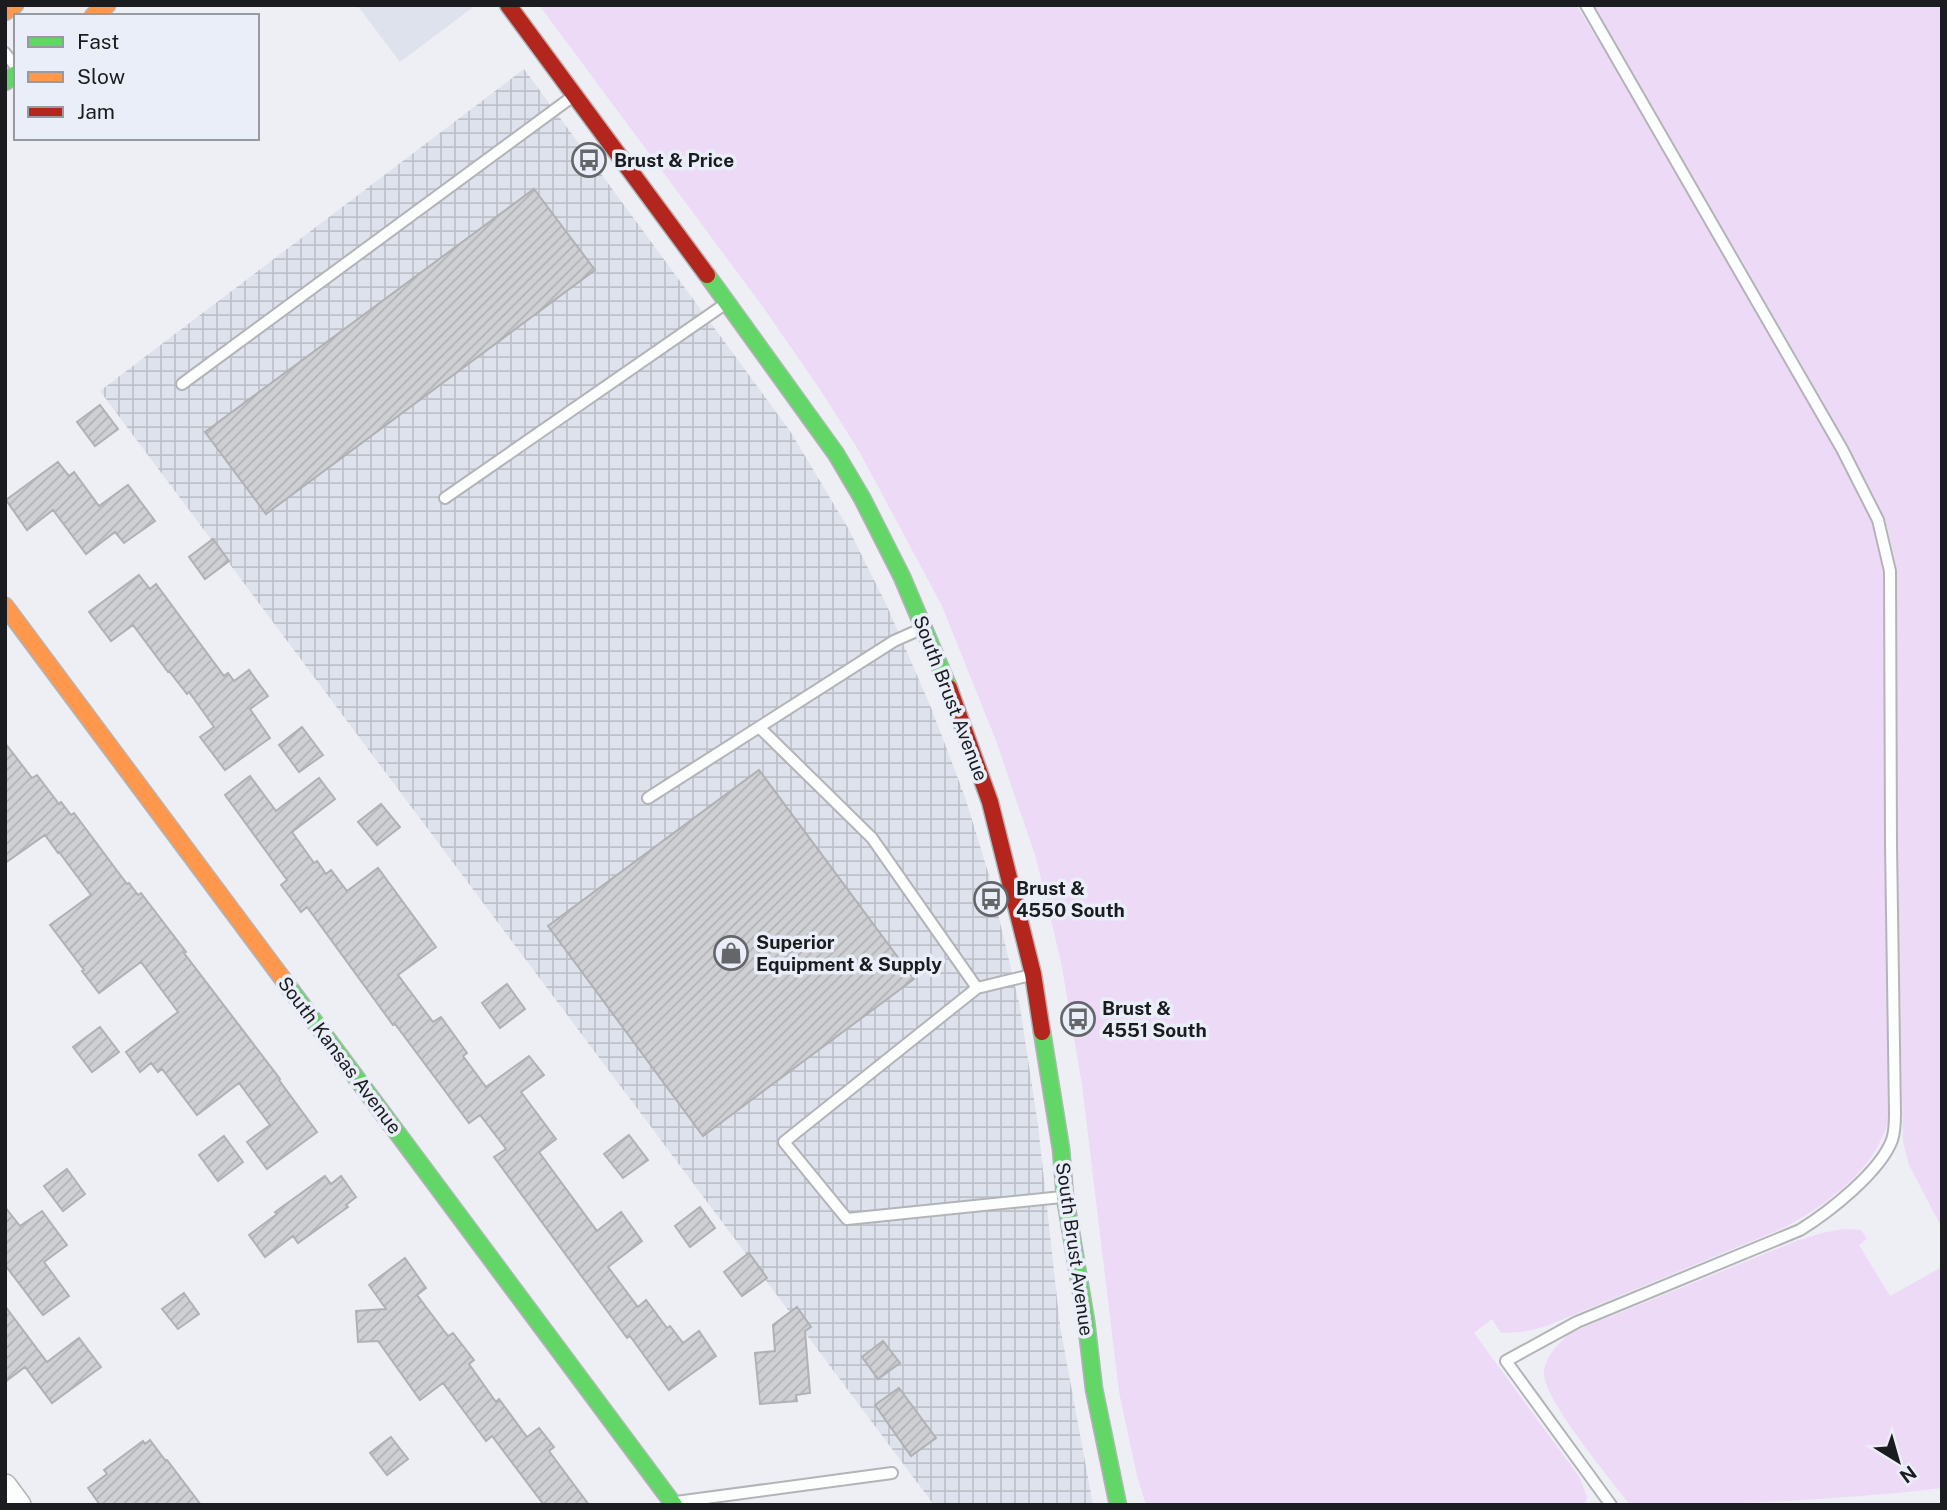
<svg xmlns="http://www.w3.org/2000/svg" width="1947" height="1510" font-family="'Public Sans',sans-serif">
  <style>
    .built { fill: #dee2ec }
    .industrial { fill: url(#industrial-grid) }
    .grass { fill: #eddaf6 }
    .building { fill: url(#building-hatch); stroke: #b0b1b5; stroke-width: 2 }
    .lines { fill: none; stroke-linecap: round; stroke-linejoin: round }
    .lane-casing { stroke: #b3b4b8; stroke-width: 14 }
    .street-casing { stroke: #b3b4b8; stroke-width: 26 }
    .fast-casing { stroke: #b3b4b8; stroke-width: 19 }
    .slow-casing { stroke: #b3b4b8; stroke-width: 19 }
    .jam-casing { stroke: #b3b4b8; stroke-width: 19 }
    .lane { stroke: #fcfdfd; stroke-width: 10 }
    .street { stroke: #fcfdfd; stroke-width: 23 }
    .fast { stroke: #63d668; stroke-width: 16 }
    .slow { stroke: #ff974d; stroke-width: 16 }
    .jam { stroke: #b3261e; stroke-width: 16 }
    .labels { text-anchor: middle; stroke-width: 7; stroke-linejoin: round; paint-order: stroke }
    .poi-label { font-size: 19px; font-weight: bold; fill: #1b1c1f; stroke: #eaeef8; text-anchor: start }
    .street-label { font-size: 19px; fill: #1b1c1f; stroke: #eaeef8 }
  </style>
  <defs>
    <pattern id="industrial-grid" width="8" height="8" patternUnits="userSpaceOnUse" patternTransform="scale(1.75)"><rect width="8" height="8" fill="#dee2ec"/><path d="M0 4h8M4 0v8" fill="none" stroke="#bec1ca"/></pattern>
    <pattern id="building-hatch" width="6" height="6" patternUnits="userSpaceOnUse" patternTransform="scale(1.75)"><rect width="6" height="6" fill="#ced0d4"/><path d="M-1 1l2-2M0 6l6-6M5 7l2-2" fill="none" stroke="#b0b2b6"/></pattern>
  </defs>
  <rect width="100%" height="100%" fill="#eeeff4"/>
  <!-- built -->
  <path class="built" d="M 357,5 L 476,5 L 400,62 Z"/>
  <!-- industrial -->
  <path class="industrial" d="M 524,69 L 790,431 L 848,528 L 887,606 L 932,710 L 965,797 L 988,872 L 1020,1007 L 1038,1125 L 1060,1326 L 1093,1505 L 934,1505 L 100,391 Z"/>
  <!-- grass -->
  <path class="grass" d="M 539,5 L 1576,5 L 1625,83 L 1833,443 L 1871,518 L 1880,548 L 1885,575 L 1888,1121 C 1875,1171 1824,1207 1781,1229 L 1544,1327 L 1522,1332 L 1501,1333 L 1492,1319 L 1474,1333 L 1580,1478 L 1587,1497 L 1585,1505 L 1146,1505 L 1137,1476 L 1119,1392 L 1082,1085 L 1061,962 L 1036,858 L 995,738 L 942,606 L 859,451 L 819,388 L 763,307 Z
    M 1593,5 L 1942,5 L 1942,1228 L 1909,1165 L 1903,1142 L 1897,843 L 1897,598 L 1895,560 L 1887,526 L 1872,493 L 1803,367 Z
    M 1843,1229 L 1861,1230 L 1867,1239 L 1859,1245 L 1890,1296 L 1942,1267 L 1942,1488 C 1839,1500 1734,1505 1630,1505 C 1612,1481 1544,1400 1544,1374 C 1544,1357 1559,1343 1570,1333 L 1799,1240 L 1822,1233 Z"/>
  <!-- building -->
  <path class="building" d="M 534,189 L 595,270 L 266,514 L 205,432 Z
    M 100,405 L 118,429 L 95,446 L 77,422 Z
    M 58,462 L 69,476 L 74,472 L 99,506 L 128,485 L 155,521 L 124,543 L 115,532 L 86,554 L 53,510 L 27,530 L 6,500 Z
    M 213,539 L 229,561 L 205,579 L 189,557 Z
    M 139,575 L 150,589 L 156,584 L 224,676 L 228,673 L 234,681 L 249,670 L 268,696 L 250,709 L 270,738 L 225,770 L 200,737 L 214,727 L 189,692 L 187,694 L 169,671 L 168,672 L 133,625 L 111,641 L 89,612 Z
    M 302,727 L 323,755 L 299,772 L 279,745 Z
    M 5,743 L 32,778 L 37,775 L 59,804 L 61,802 L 71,815 L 74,813 L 127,884 L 129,883 L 138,895 L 141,893 L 186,952 L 184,953 L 280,1079 L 279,1080 L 317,1132 L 267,1169 L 247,1142 L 270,1125 L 239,1083 L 197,1115 L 162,1069 L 158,1072 L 151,1063 L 140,1072 L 126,1052 L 178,1012 L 141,962 L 99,993 L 82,971 L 84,970 L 50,925 L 91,895 L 59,852 L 58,853 L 45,835 L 5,863 Z
    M 759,770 L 914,979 L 703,1136 L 548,926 Z
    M 250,776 L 276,811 L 319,778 L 335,799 L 292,832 L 314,863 L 317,861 L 326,874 L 331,870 L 347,891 L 378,868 L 436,947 L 398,975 L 433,1022 L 441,1017 L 467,1053 L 463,1056 L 486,1087 L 529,1056 L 544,1075 L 521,1092 L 556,1139 L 539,1152 L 597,1231 L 621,1212 L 642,1241 L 608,1267 L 638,1307 L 646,1300 L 667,1328 L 670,1326 L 683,1343 L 699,1331 L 716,1356 L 669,1390 L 630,1336 L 627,1338 L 494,1157 L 506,1149 L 480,1115 L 469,1123 L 395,1024 L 393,1025 L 307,907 L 301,912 L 281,885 L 287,880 L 225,795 Z
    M 381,804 L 400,827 L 377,845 L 358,822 Z
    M 507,984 L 525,1009 L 500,1028 L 482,1003 Z
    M 100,1027 L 119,1052 L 92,1072 L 73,1047 Z
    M 629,1135 L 648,1160 L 623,1178 L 604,1154 Z
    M 224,1136 L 243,1162 L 218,1181 L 199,1155 Z
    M 67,1169 L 85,1194 L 63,1211 L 44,1186 Z
    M 325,1176 L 331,1184 L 341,1176 L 356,1197 L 346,1205 L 348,1207 L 298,1243 L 293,1236 L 265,1257 L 249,1235 L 277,1214 L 275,1212 Z
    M 5,1207 L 20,1226 L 42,1211 L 67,1245 L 44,1262 L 69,1296 L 43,1315 L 5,1265 Z
    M 700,1207 L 715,1228 L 690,1247 L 675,1226 Z
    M 749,1253 L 767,1278 L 742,1296 L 724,1272 Z
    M 405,1258 L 426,1288 L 417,1295 L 448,1336 L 453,1333 L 474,1360 L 469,1364 L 496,1402 L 499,1399 L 527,1437 L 539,1428 L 554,1447 L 549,1451 L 589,1505 L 544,1505 L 492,1436 L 486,1441 L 480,1433 L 443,1383 L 420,1400 L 378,1341 L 358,1342 L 356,1311 L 386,1309 L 369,1285 Z
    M 184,1293 L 199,1314 L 178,1329 L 162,1309 Z
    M 5,1306 L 47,1362 L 79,1338 L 101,1367 L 52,1403 L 25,1367 L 5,1382 Z
    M 797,1307 L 811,1327 L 805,1331 L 810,1393 L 796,1395 L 797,1401 L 760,1404 L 755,1353 L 775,1351 L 773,1325 Z
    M 883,1341 L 900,1363 L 878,1379 L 862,1357 Z
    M 899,1388 L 936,1438 L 911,1456 L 875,1405 Z
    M 391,1437 L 408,1459 L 387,1475 L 370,1453 Z
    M 150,1440 L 165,1460 L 167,1460 L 201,1505 L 100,1505 L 88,1488 L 107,1474 L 104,1470 L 143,1441 L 145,1444 Z"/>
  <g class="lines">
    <!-- lane casing -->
    <g class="lane-casing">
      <path id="lane" d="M 1586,5 L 1842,449 L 1878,520 L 1890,571 L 1891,844 L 1895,1113 C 1895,1122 1895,1131 1892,1140 C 1880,1172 1829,1212 1800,1230 L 1577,1322 L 1506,1361 L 1611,1505
        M 5,53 L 16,67
        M 182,384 L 572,97
        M 445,498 L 725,304
        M 759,727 L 872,838 L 977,988
        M 648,798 L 894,641 L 921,629
        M 1031,975 L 977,988 L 784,1142 L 847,1219 L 1062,1197
        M 676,1502 L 892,1473"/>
    </g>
    <!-- street casing -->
    <g class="street-casing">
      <path id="street" d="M 5,1486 L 19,1505"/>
    </g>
    <!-- fast casing -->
    <g class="fast-casing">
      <path id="fast" d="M 5,82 L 16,74
        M 707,275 L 836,454 L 862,498 L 902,577 L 949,688
        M 285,982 L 674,1505
        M 1042,1032 L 1061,1149 L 1065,1197 L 1086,1321 L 1094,1389 L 1118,1505"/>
    </g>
    <!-- slow casing -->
    <g class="slow-casing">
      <path id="slow" d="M 5,12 L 15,5
        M 93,16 L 107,5
        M 5,606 L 285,982"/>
    </g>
    <!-- jam casing -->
    <g class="jam-casing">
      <path id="jam" d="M 508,5 L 707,275
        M 949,688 L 990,802 L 1033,974 L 1042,1032"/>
    </g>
    <!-- lane -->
    <use href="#lane" class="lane"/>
    <!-- street -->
    <use href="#street" class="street"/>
    <!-- fast -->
    <use href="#fast" class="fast"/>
    <!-- slow -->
    <use href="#slow" class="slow"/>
    <!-- jam -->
    <use href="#jam" class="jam"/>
  </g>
  <!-- icons -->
  <defs>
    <g id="bus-ring" transform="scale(1.75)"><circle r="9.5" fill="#eaeef8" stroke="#65666a" stroke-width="1.5"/><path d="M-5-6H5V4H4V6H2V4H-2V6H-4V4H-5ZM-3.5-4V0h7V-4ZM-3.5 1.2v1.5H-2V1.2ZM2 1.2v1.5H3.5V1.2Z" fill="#65666a"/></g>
    <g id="shop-ring" transform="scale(1.75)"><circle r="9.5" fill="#eaeef8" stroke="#65666a" stroke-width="1.5"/><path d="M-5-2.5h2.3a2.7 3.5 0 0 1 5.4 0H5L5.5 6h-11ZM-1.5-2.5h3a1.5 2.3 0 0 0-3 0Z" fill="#65666a"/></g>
  </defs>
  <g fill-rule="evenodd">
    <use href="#bus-ring" x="589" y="160"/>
    <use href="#bus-ring" x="991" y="899"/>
    <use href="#shop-ring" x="731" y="953"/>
    <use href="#bus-ring" x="1078" y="1019"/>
  </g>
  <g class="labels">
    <!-- poi labels -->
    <g class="poi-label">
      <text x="614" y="167">Brust &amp; Price</text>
      <text x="1016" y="895">Brust &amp;<tspan x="1016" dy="22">4550 South</tspan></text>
      <text x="756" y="949">Superior<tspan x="756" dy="22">Equipment &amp; Supply</tspan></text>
      <text x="1102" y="1015">Brust &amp;<tspan x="1102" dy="22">4551 South</tspan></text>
    </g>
    <!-- street labels -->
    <g class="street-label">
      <text transform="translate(951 698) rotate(69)" y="7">South Brust Avenue</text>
      <text transform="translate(340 1055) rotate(53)" y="7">South Kansas Avenue</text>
      <text transform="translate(1075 1249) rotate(82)" y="7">South Brust Avenue</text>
    </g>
  </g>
  <!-- border -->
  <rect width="1947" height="1510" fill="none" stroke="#1b1c1f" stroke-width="14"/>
  <!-- legend -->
  <rect x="14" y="14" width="245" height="126" fill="#eaeef8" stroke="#979aa1" stroke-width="2"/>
  <rect x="28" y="37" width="35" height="10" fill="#63d668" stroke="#979aa1" stroke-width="2"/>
  <text x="77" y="49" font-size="21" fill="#1b1c1f">Fast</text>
  <rect x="28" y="72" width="35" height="10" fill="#ff974d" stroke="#979aa1" stroke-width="2"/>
  <text x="77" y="84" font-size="21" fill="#1b1c1f">Slow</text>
  <rect x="28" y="107" width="35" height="10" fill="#b3261e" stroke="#979aa1" stroke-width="2"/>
  <text x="77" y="119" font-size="21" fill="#1b1c1f">Jam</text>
  <!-- north arrow -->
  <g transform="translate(1898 1461) rotate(143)" stroke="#eaeef8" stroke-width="5" paint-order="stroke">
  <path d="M0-5L12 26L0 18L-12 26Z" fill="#1b1c1f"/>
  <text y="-10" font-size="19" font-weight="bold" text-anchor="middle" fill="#1b1c1f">N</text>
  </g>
</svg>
